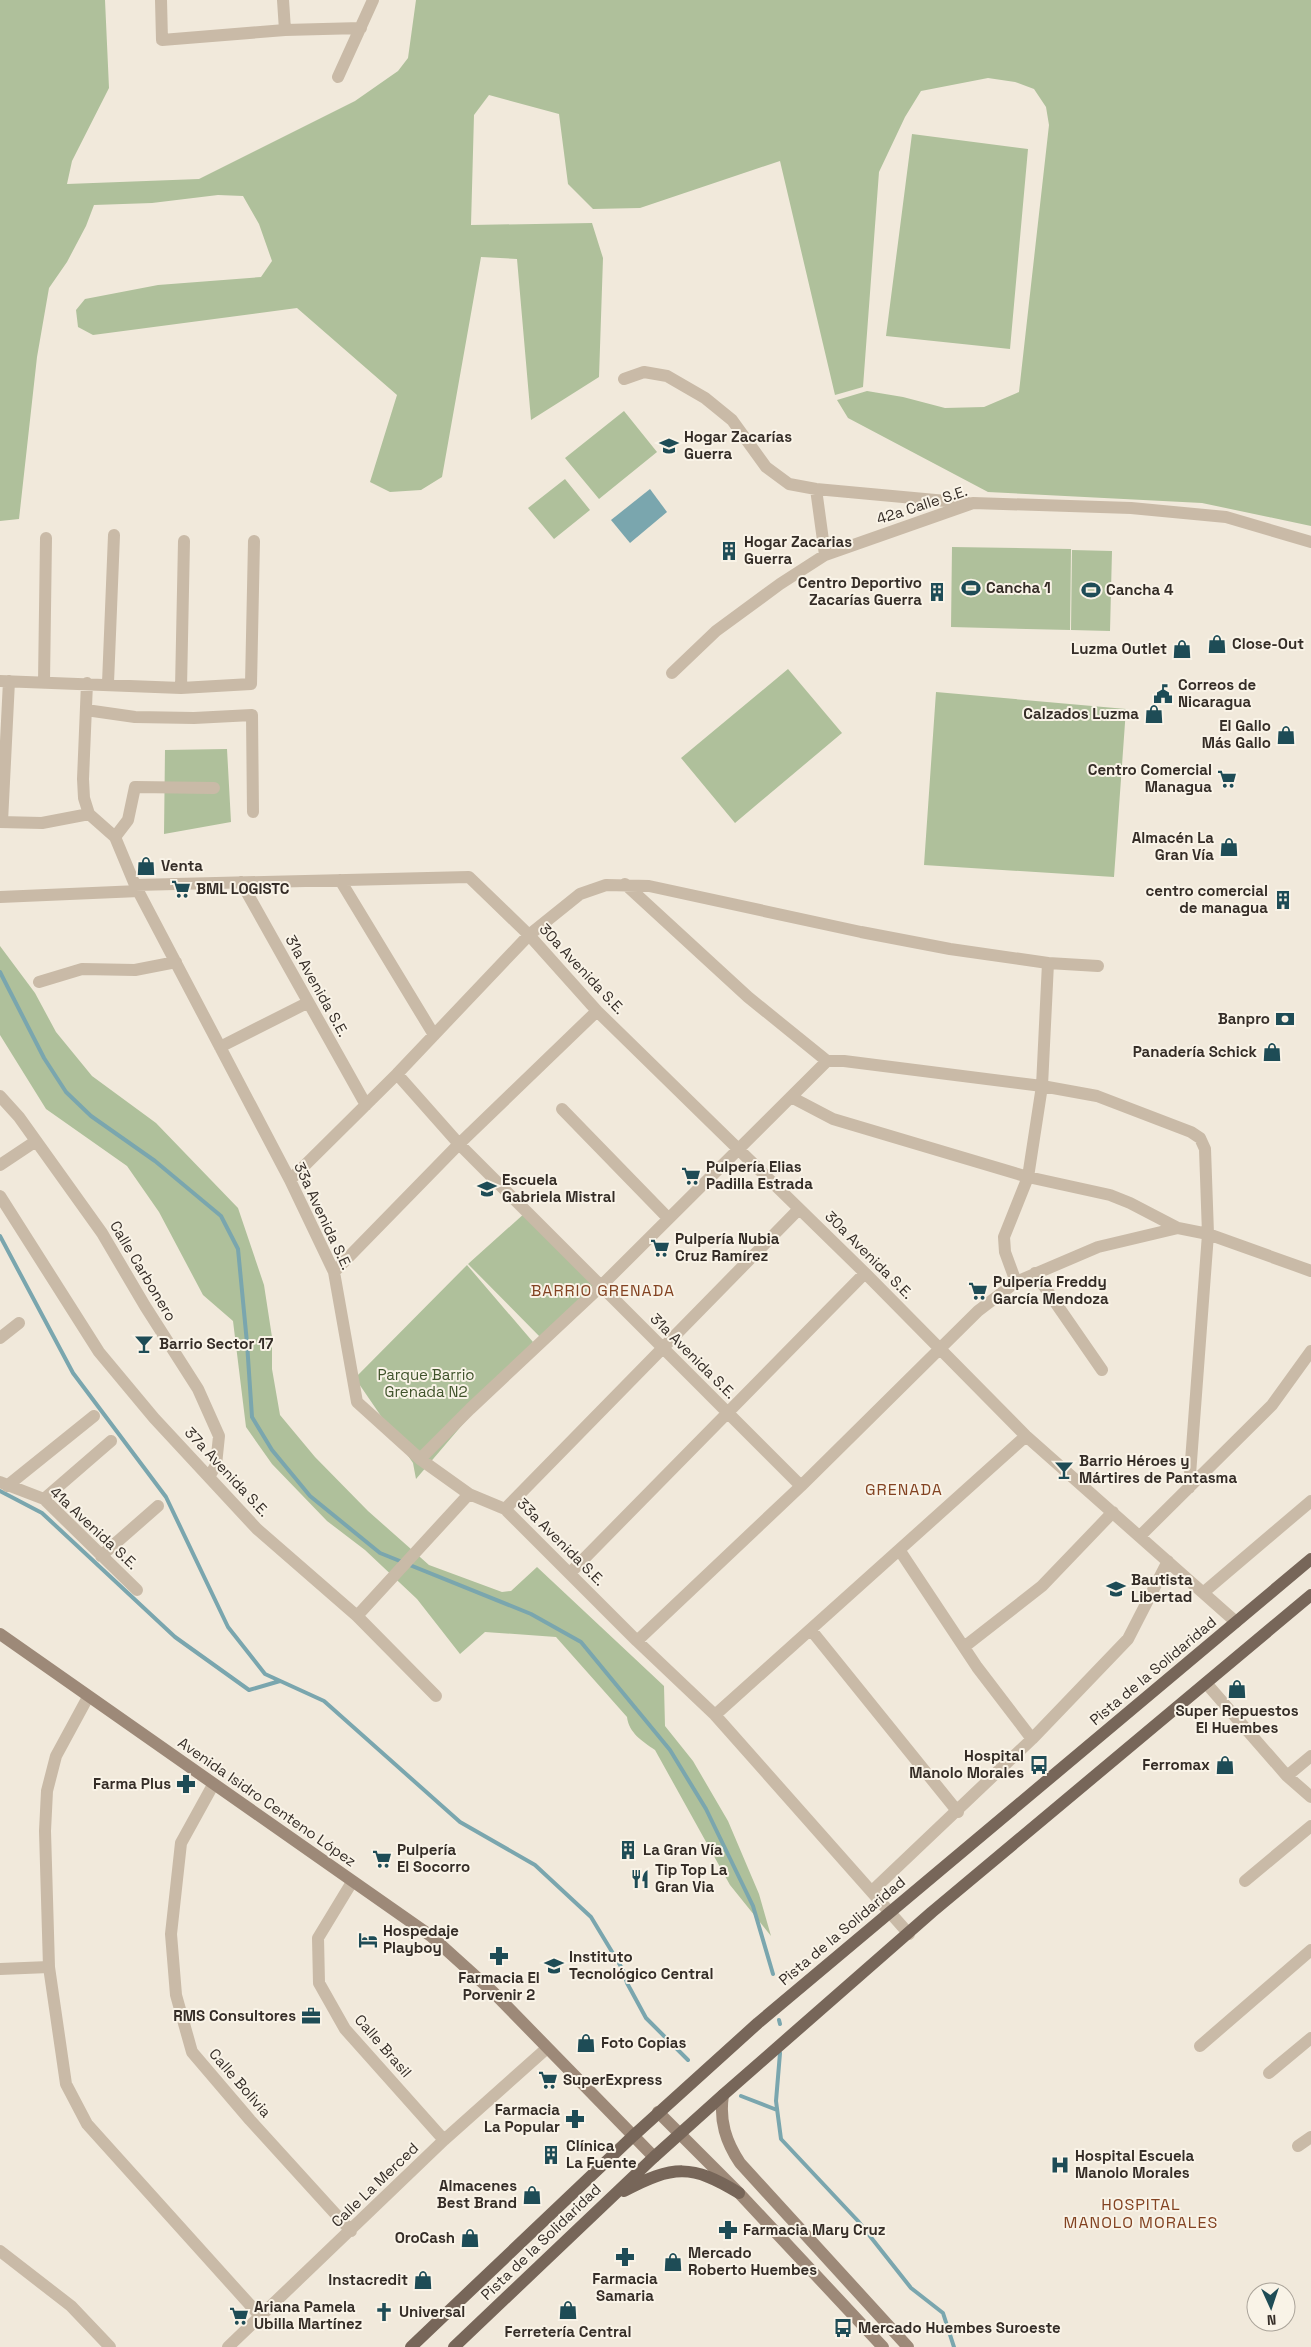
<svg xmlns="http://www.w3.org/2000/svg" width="1311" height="2347" font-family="'Space Grotesk',sans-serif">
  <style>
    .green { fill: #afc09b }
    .water { fill: #7aa6ae }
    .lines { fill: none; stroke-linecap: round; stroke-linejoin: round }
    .stream { stroke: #7aa6ae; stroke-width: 4 }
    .street { stroke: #c9baa7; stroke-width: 12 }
    .secondary { stroke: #9d8978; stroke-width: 12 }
    .primary { stroke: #776659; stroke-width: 12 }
    .labels { text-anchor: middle; stroke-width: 4; stroke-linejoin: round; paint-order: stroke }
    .poi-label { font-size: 15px; font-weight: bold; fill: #352d27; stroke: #f9f3e7; text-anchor: start }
    .street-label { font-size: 15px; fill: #352d27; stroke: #f9f3e7 }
    .park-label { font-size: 15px; fill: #40532b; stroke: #f9f3e7 }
    .neighbourhood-label { font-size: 16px; letter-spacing: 1px; fill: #834322; stroke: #f9f3e7 }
  </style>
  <rect width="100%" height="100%" fill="#f1e9db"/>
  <!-- green -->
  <path class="green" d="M 0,0 L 105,0 L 109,88 L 72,161 L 67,184 L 199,179 L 355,101 L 398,71 L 408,58 L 416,0 L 1311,0 L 1311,526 L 1202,503 L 988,492 L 848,418 L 837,400 L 867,391 L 903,397 L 945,408 L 984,407 L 1019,392 L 1049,125 L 1046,107 L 1034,89 L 1015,82 L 988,78 L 921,91 L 905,117 L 879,172 L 863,387 L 835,395 L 780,161 L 640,208 L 593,209 L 568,184 L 559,114 L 489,95 L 474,115 L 471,225 L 592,223 L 603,258 L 599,377 L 531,420 L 517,259 L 481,257 L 442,477 L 421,490 L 390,492 L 370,482 L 397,395 L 297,308 L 93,335 L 78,327 L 76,310 L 85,299 L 158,285 L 261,277 L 272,261 L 259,224 L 243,196 L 218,195 L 152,203 L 94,205 L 86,226 L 67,262 L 49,288 L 37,357 L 19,519 L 0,521 Z
    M 912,134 L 1028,149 L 1010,349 L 886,336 Z
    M 624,411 L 657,452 L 599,499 L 565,458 Z
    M 565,479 L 590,510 L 554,539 L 528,508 Z
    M 952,547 L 1071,549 L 1070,630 L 951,627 Z
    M 1072,550 L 1112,551 L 1110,631 L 1071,630 Z
    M 788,669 L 842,733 L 735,823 L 681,758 Z
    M 936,692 L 1126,709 L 1114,877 L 924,865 Z
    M 227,749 L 231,822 L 164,834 L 165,750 Z
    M 0,946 L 35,993 L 56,1032 L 92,1076 L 156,1123 L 238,1208 L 264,1285 L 272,1337 L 272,1369 L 280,1415 L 315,1457 L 368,1511 L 429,1565 L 502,1592 L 511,1591 L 537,1567 L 664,1686 L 665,1726 L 693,1761 L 728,1821 L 759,1894 L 771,1936 L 730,1885 L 655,1750 C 642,1741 629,1733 627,1717 L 556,1637 L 485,1632 L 460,1654 L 417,1599 L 365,1550 L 327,1521 L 272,1464 L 246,1427 L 233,1321 L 203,1295 L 159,1212 L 127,1166 L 46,1109 L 0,1035 Z
    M 526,1212 L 600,1287 L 543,1340 L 468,1264 Z
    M 467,1265 L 533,1342 L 416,1479 L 413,1463 L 355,1378 Z"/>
  <!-- water -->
  <path class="water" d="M 650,489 L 667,512 L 630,543 L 611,520 Z"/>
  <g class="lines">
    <!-- stream -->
    <path class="stream" d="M 0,972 L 44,1058 L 66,1092 L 91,1116 L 155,1161 L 221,1216 L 238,1249 L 247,1343 L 252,1417 L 272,1450 L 310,1496 L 380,1553 L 531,1614 L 581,1642 L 670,1750 L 706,1809 L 753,1906 L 773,1974
      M 0,1236 L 73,1373 L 166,1497 L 228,1627 L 265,1674 L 324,1701 L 460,1822 L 535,1865 L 591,1917 L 623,1970 L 627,1983 L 646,2018 L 688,2060
      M 0,1491 L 42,1513 L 175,1637 L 249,1690 L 280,1681
      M 779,2020 L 780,2024
      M 780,2053 L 776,2101 L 781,2139 L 858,2221 L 911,2288 L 943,2313 L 954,2347
      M 741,2096 L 777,2110"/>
    <!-- street -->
    <path class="street" d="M 161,0 L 162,40 L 285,30 L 361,28
      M 283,0 L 285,30
      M 338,77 L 373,0
      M 624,379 L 644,372 L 667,376 L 705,398 L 732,420 L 766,467 L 789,484 L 816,489 L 968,503
      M 816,489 L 825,555
      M 672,673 L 716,631 L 780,584 L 825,555 L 973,503 L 1131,508 L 1226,517 L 1311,542
      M 0,681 L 181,688 L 251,684 L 254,541
      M 44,682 L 46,538
      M 87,683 L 83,779 L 84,798 L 89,814 L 115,837 L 135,885 L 290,1180 L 334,1272 L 357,1402 L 420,1459 L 469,1494 L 505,1509 L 637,1641 L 715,1715 L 909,1934
      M 108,683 L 114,535
      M 181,688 L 184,541
      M 86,710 L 135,717 L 194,718 L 252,715 L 253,812
      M 0,822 L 42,823 L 89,814
      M 2,822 L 9,681
      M 115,837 L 128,820 L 135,787 L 214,788
      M 340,880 L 434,1035
      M 241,882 L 366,1105
      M 625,884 L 748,997 L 827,1061
      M 135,885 L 469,877 L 529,935 L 597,1011 L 865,1273 L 1026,1436 L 1236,1622
      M 0,897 L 139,891
      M 39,982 L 82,969 L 135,970 L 176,962
      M 220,1047 L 307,1003
      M 397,1074 L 459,1144 L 801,1486
      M 0,1096 L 19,1117 L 102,1233 L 145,1306 L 198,1389 L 219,1436 L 216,1465 L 209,1477
      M 791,1097 L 833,1119 L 1028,1177 L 1110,1195 L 1130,1203 L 1178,1228
      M 562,1109 L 668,1218
      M 0,1165 L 36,1141
      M 290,1180 L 397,1074 L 529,935 L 580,894 L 606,885 L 649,886 L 861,932 L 950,949 L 1048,963
      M 0,1196 L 99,1352 L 154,1418 L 257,1529 L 357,1616 L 469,1494
      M 334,1272 L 459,1144 L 597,1011
      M 1035,1273 L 1102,1370
      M 1016,1282 L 1005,1252 L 1004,1237 L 1028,1177 L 1042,1086 L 1048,963 L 1098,966
      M 0,1338 L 19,1323
      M 420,1459 L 470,1409 L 600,1287 L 827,1061 L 844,1061 L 1042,1086 L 1097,1096 L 1191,1132 L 1200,1138 L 1205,1149 L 1208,1234 L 1189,1488
      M 0,1482 L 44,1499 L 137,1590
      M 7,1486 L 94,1416
      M 44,1499 L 111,1441
      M 505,1509 L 799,1209
      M 1140,1536 L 1272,1405 L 1311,1351
      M 900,1551 L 977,1667 L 1032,1739
      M 101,1556 L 158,1506
      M 570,1573 L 865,1273
      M 1204,1592 L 1311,1501
      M 357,1616 L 436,1696
      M 811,1630 L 958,1812
      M 637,1641 L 801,1486 L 978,1311 L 1016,1282 L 1098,1247 L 1178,1228 L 1208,1234 L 1311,1271
      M 964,1647 L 1042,1586 L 1113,1512
      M 1206,1683 L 1287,1776 L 1311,1797
      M 88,1697 L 56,1756 L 47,1791 L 45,1831 L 49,1967 L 66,2084 L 87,2124 L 260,2316
      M 715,1715 L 1026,1436
      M 1287,1776 L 1311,1756
      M 213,1785 L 181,1843 L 171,1934 L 176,1995 L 192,2052 L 250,2120 L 351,2231
      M 1245,1881 L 1311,1826
      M 352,1882 L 318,1938 L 319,1983 L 345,2029 L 444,2140
      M 872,1891 L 1032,1739 L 1128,1639 L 1168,1561
      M 0,1969 L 49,1967
      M 1200,2046 L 1311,1950
      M 1269,2073 L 1311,2038
      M 1298,2146 L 1311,2137
      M 0,2251 L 71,2306 L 110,2347
      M 228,2347 L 444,2140 L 546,2049"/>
    <!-- secondary -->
    <path class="secondary" d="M 0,1634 L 431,1936 L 493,1992 L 654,2157
      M 723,2095 C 719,2121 726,2142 740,2163 L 908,2347
      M 658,2112 L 739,2193 L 883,2347"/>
    <!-- primary -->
    <path class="primary" d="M 624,2191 C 673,2165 692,2164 739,2193
      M 411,2347 L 633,2136 L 758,2023 L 1311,1559
      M 454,2347 L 654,2157 L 723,2095 L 932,1912 L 1311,1595"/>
  </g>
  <!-- icons -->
  <defs>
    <g id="school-bare" transform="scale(1.5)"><path d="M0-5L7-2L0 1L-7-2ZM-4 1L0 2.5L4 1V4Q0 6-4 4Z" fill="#1e4c56" stroke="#f9f3e7" stroke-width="2.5" paint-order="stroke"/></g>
    <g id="building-bare" transform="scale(1.5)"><path d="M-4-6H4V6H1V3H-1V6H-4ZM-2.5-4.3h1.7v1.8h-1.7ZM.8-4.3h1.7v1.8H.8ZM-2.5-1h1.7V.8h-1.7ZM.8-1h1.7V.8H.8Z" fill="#1e4c56" stroke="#f9f3e7" stroke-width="2.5" paint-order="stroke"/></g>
    <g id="stadium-bare" transform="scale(1.5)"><path d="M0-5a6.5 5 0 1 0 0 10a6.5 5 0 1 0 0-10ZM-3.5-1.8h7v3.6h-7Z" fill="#1e4c56" stroke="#f9f3e7" stroke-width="2.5" paint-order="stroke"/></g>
    <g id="shop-bare" transform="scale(1.5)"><path d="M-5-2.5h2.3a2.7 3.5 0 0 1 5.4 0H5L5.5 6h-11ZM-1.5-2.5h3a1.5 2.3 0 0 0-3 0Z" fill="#1e4c56" stroke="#f9f3e7" stroke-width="2.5" paint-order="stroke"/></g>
    <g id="civic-bare" transform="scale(1.5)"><path d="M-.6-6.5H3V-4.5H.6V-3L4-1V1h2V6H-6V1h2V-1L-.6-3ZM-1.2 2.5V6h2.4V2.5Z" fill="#1e4c56" stroke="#f9f3e7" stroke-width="2.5" paint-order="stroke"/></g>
    <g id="supermarket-bare" transform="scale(1.5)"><path d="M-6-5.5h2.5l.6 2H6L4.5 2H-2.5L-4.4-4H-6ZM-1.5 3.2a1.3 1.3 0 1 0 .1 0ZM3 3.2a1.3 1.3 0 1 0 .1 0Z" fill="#1e4c56" stroke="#f9f3e7" stroke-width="2.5" paint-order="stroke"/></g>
    <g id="bank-bare" transform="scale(1.5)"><path d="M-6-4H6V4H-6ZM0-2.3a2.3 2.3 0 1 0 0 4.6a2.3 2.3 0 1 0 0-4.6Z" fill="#1e4c56" stroke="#f9f3e7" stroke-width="2.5" paint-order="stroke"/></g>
    <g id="bar-bare" transform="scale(1.5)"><path d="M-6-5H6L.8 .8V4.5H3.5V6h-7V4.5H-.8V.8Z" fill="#1e4c56" stroke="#f9f3e7" stroke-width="2.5" paint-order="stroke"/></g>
    <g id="bus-bare" transform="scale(1.5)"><path d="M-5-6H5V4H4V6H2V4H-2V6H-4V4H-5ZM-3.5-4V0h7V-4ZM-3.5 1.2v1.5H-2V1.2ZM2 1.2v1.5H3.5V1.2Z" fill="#1e4c56" stroke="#f9f3e7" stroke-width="2.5" paint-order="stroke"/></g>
    <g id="pharmacy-bare" transform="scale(1.5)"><path d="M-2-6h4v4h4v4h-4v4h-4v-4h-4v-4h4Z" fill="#1e4c56" stroke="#f9f3e7" stroke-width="2.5" paint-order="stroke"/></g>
    <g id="restaurant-bare" transform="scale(1.5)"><path d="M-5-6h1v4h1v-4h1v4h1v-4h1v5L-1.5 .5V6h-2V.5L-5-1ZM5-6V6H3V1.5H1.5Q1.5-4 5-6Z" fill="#1e4c56" stroke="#f9f3e7" stroke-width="2.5" paint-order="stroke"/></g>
    <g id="hotel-bare" transform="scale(1.5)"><path d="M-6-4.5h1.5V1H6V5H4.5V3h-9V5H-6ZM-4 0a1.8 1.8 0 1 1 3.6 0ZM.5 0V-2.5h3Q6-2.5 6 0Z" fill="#1e4c56" stroke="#f9f3e7" stroke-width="2.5" paint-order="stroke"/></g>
    <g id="university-bare" transform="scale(1.5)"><path d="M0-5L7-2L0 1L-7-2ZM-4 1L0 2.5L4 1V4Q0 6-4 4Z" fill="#1e4c56" stroke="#f9f3e7" stroke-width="2.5" paint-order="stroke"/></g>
    <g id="office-bare" transform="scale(1.5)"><path d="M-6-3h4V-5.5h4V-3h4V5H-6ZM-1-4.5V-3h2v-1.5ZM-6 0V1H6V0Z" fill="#1e4c56" stroke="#f9f3e7" stroke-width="2.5" paint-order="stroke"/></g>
    <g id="hospital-bare" transform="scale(1.5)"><path d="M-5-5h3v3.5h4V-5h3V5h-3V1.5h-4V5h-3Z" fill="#1e4c56" stroke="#f9f3e7" stroke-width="2.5" paint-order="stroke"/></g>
    <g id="church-bare" transform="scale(1.5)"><path d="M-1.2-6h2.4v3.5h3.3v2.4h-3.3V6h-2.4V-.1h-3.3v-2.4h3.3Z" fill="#1e4c56" stroke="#f9f3e7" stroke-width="2.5" paint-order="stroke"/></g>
  </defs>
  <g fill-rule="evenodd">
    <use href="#school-bare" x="669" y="446"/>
    <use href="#building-bare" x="729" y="551"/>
    <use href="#stadium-bare" x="971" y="588"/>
    <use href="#stadium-bare" x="1091" y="590"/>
    <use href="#building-bare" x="937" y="592"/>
    <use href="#shop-bare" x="1217" y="644"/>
    <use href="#shop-bare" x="1182" y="649"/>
    <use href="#civic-bare" x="1163" y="694"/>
    <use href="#shop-bare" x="1154" y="714"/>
    <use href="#shop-bare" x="1286" y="735"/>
    <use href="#supermarket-bare" x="1227" y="779"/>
    <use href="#shop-bare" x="1229" y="847"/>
    <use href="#shop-bare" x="146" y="866"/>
    <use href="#supermarket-bare" x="181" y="889"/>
    <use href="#building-bare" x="1283" y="900"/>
    <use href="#bank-bare" x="1285" y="1019"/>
    <use href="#shop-bare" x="1272" y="1052"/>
    <use href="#supermarket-bare" x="691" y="1176"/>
    <use href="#school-bare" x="487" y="1189"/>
    <use href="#supermarket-bare" x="660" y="1248"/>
    <use href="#supermarket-bare" x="978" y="1291"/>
    <use href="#bar-bare" x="144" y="1344"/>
    <use href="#bar-bare" x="1064" y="1470"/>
    <use href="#school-bare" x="1116" y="1589"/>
    <use href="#shop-bare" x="1237" y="1689"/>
    <use href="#bus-bare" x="1039" y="1765"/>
    <use href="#shop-bare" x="1225" y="1765"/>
    <use href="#pharmacy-bare" x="186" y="1784"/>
    <use href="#building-bare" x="628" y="1850"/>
    <use href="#supermarket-bare" x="382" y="1859"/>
    <use href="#restaurant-bare" x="640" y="1879"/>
    <use href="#hotel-bare" x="368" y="1940"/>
    <use href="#pharmacy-bare" x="499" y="1956"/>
    <use href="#university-bare" x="554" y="1966"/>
    <use href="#office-bare" x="311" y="2016"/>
    <use href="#shop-bare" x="586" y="2043"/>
    <use href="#supermarket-bare" x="548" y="2080"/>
    <use href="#pharmacy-bare" x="575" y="2119"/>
    <use href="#building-bare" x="551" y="2155"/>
    <use href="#hospital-bare" x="1060" y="2165"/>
    <use href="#shop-bare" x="532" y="2195"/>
    <use href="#pharmacy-bare" x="728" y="2230"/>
    <use href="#shop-bare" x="470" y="2238"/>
    <use href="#pharmacy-bare" x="625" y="2257"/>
    <use href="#shop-bare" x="673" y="2262"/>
    <use href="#shop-bare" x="423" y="2280"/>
    <use href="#shop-bare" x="568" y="2310"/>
    <use href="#church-bare" x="384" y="2312"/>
    <use href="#supermarket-bare" x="239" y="2316"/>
    <use href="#bus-bare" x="843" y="2328"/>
  </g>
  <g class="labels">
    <!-- poi labels -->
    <g class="poi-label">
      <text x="684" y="442">Hogar Zacarías<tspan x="684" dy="17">Guerra</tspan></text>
      <text x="744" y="547">Hogar Zacarias<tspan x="744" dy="17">Guerra</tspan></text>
      <text x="922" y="588" text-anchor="end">Centro Deportivo<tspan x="922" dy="17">Zacarías Guerra</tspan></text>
      <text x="986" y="593">Cancha 1</text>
      <text x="1106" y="595">Cancha 4</text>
      <text x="1232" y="649">Close-Out</text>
      <text x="1167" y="654" text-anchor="end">Luzma Outlet</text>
      <text x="1178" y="690">Correos de<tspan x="1178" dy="17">Nicaragua</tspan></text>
      <text x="1139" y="719" text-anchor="end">Calzados Luzma</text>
      <text x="1271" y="731" text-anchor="end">El Gallo<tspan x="1271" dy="17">Más Gallo</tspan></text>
      <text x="1212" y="775" text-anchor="end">Centro Comercial<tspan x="1212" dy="17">Managua</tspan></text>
      <text x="1214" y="843" text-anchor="end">Almacén La<tspan x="1214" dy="17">Gran Vía</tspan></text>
      <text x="161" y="871">Venta</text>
      <text x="196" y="894">BML LOGISTC</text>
      <text x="1268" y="896" text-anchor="end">centro comercial<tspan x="1268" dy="17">de managua</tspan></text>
      <text x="1270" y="1024" text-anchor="end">Banpro</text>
      <text x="1257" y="1057" text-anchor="end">Panadería Schick</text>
      <text x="706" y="1172">Pulpería Elias<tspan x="706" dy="17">Padilla Estrada</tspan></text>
      <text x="502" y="1185">Escuela<tspan x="502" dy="17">Gabriela Mistral</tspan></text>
      <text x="675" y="1244">Pulpería Nubia<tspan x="675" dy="17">Cruz Ramírez</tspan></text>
      <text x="993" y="1287">Pulpería Freddy<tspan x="993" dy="17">García Mendoza</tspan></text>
      <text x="159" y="1349">Barrio Sector 17</text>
      <text x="1079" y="1466">Barrio Héroes y<tspan x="1079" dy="17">Mártires de Pantasma</tspan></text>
      <text x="1131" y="1585">Bautista<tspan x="1131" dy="17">Libertad</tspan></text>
      <text x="1237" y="1716" text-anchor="middle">Super Repuestos<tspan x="1237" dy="17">El Huembes</tspan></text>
      <text x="1024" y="1761" text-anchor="end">Hospital<tspan x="1024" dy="17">Manolo Morales</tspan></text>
      <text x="1210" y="1770" text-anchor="end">Ferromax</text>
      <text x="171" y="1789" text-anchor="end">Farma Plus</text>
      <text x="397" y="1855">Pulpería<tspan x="397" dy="17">El Socorro</tspan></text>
      <text x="643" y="1855">La Gran Vía</text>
      <text x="655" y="1875">Tip Top La<tspan x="655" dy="17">Gran Via</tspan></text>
      <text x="383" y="1936">Hospedaje<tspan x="383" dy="17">Playboy</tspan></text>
      <text x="569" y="1962">Instituto<tspan x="569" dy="17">Tecnológico Central</tspan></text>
      <text x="499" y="1983" text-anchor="middle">Farmacia El<tspan x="499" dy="17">Porvenir 2</tspan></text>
      <text x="296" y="2021" text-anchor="end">RMS Consultores</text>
      <text x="601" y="2048">Foto Copias</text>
      <text x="563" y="2085">SuperExpress</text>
      <text x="560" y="2115" text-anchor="end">Farmacia<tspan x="560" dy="17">La Popular</tspan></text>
      <text x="566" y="2151">Clínica<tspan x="566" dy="17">La Fuente</tspan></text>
      <text x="1075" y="2161">Hospital Escuela<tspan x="1075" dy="17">Manolo Morales</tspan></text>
      <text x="517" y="2191" text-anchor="end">Almacenes<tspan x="517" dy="17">Best Brand</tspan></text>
      <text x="743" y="2235">Farmacia Mary Cruz</text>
      <text x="455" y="2243" text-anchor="end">OroCash</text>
      <text x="688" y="2258">Mercado<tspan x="688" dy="17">Roberto Huembes</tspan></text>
      <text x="625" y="2284" text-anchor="middle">Farmacia<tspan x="625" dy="17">Samaria</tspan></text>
      <text x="408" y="2285" text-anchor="end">Instacredit</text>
      <text x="254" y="2312">Ariana Pamela<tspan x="254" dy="17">Ubilla Martínez</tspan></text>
      <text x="399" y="2317">Universal</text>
      <text x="858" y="2333">Mercado Huembes Suroeste</text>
      <text x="568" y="2337" text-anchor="middle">Ferretería Central</text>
    </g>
    <!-- street labels -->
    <g class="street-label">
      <text transform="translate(922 505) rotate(-18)" y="5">42a Calle S.E.</text>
      <text transform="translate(582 969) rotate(47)" y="5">30a Avenida S.E.</text>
      <text transform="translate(317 986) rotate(61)" y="5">31a Avenida S.E.</text>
      <text transform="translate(323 1216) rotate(65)" y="5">33a Avenida S.E.</text>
      <text transform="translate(869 1255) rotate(45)" y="5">30a Avenida S.E.</text>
      <text transform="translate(143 1271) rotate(59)" y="5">Calle Carbonero</text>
      <text transform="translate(693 1356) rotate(45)" y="5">31a Avenida S.E.</text>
      <text transform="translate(227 1472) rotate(47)" y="5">37a Avenida S.E.</text>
      <text transform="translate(94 1528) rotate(43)" y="5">41a Avenida S.E.</text>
      <text transform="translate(561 1542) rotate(45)" y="5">33a Avenida S.E.</text>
      <text transform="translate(1153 1671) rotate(-40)" y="5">Pista de la Solidaridad</text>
      <text transform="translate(267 1802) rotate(35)" y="5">Avenida Isidro Centeno López</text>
      <text transform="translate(842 1931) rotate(-40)" y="5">Pista de la Solidaridad</text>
      <text transform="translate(383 2046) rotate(49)" y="5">Calle Brasil</text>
      <text transform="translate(240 2083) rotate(49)" y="5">Calle Bolivia</text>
      <text transform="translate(375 2185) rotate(-44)" y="5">Calle La Merced</text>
      <text transform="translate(541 2242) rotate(-44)" y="5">Pista de la Solidaridad</text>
    </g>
    <!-- park labels -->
    <g class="park-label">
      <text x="426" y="1380">Parque Barrio<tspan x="426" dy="17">Grenada N2</tspan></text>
    </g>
    <!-- neighbourhood labels -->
    <g class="neighbourhood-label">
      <text x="603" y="1296">BARRIO GRENADA</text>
      <text x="904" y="1495">GRENADA</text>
      <text x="1141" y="2210">HOSPITAL<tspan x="1141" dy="18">MANOLO MORALES</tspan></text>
    </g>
  </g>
  <!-- north arrow -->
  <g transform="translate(1271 2307) rotate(177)"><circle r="24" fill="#f9f3e7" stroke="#aba49a"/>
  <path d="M0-4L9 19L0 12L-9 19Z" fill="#1e4c56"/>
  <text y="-8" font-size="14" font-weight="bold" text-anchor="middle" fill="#352d27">N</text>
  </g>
</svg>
